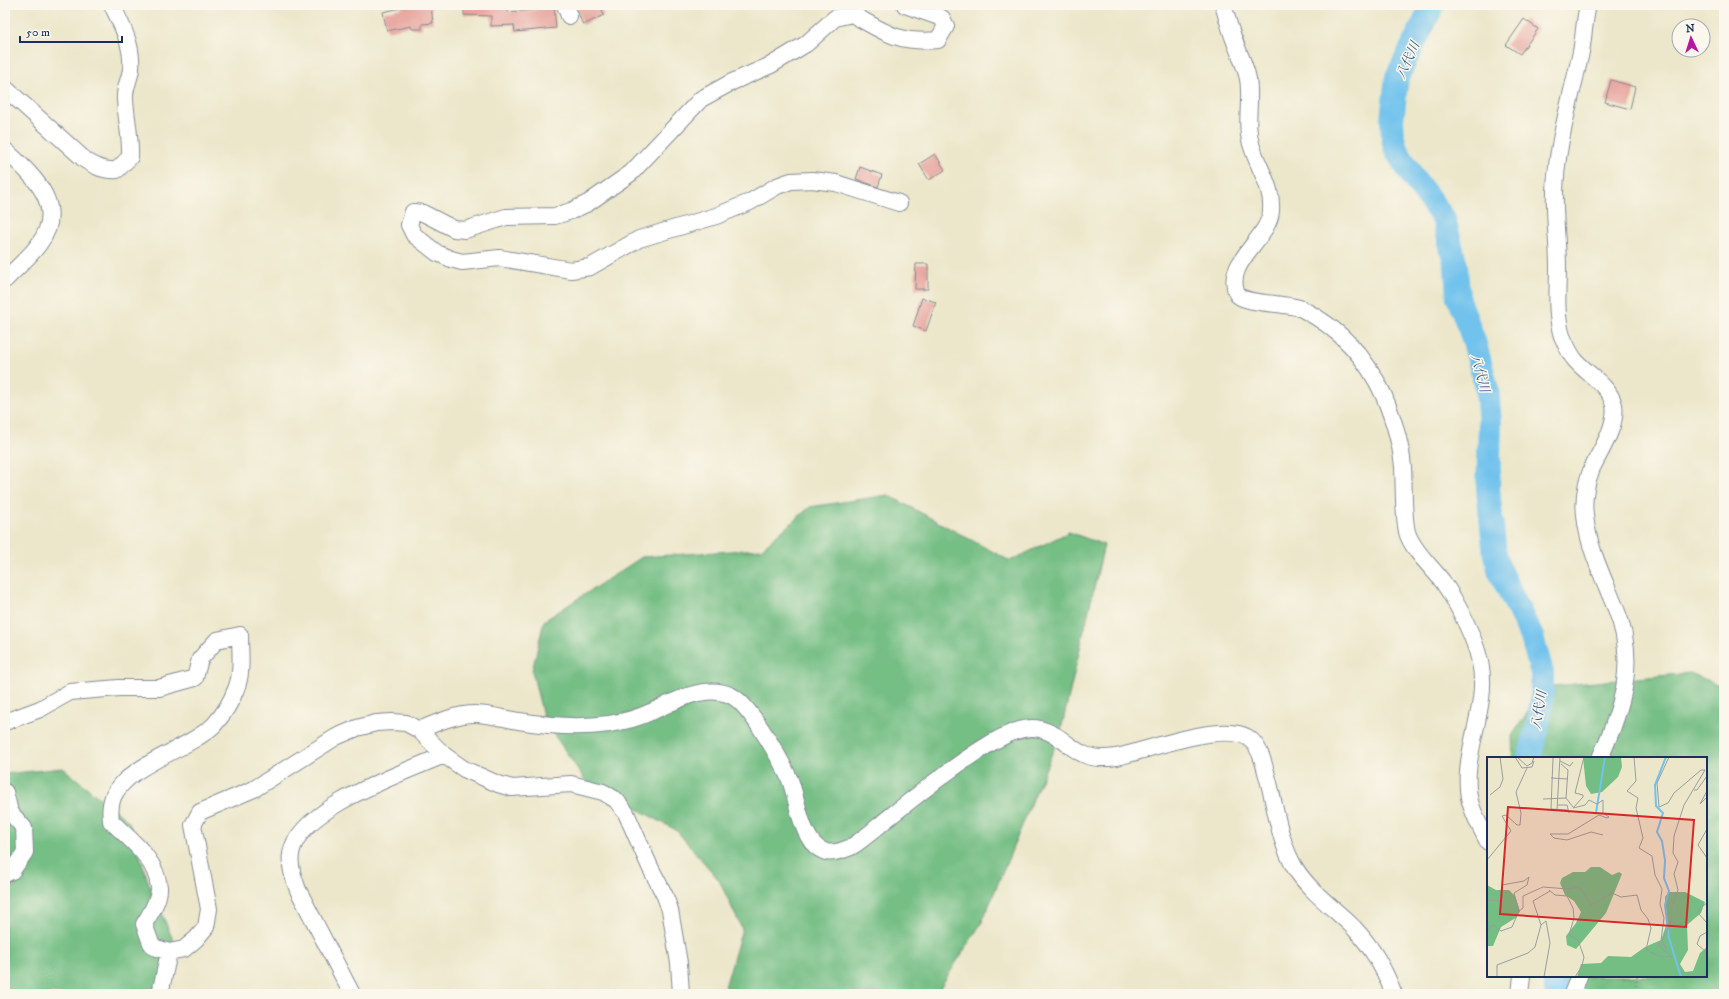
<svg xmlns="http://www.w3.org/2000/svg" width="1729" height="999" font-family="'IM FELL DW Pica','Noto Serif JP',serif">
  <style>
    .forest { fill: #74be84; stroke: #487671 }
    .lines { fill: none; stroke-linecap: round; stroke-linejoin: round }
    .river { stroke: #71c2ed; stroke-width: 24 }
    .building { fill: #e6a09a }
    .minor-casing { stroke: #848b94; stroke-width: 18 }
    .path { stroke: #848b94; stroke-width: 2.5; stroke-dasharray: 1 3; stroke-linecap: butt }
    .minor { stroke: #fff; stroke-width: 16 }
    .labels { text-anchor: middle; stroke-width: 3; stroke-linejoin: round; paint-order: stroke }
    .water-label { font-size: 13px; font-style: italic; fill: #355b89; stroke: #fbf7ec }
    .inset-river { fill: none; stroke: #71c2ed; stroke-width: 2 }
    .inset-road { fill: none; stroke: #989d9f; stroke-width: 1 }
    .view { fill: #d62828; fill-opacity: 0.15; stroke: #d62828; stroke-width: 2 }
    .inset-edge { fill: none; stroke: #1b2f5e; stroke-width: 2 }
  </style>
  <rect width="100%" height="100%" fill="#fbf7ec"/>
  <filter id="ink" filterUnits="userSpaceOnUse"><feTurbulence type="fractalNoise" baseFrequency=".025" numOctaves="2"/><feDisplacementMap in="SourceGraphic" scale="8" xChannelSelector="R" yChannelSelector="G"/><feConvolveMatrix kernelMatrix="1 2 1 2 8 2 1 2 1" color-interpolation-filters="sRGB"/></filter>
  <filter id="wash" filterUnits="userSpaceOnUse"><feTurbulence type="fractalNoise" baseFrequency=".012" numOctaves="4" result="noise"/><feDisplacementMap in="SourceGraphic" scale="16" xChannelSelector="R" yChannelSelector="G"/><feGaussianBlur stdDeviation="0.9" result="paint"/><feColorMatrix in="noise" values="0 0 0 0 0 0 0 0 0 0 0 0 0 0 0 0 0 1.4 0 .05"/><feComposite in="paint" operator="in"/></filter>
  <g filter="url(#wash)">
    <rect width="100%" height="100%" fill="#ece7ca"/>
    <!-- forest -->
    <path class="forest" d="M 888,495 L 1010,561 L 1069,532 L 1104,545 L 1060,734 L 982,922 L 936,994 L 723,994 L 742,929 L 719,880 L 676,830 L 586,781 L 544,720 L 532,671 L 544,621 L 642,557 L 761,549 L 810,507 Z
      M 1690,673 L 1724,687 L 1724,994 L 1546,994 L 1549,976 L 1706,976 L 1706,758 L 1513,758 L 1512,736 L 1544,687 Z
      M 63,768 L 129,822 L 148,881 L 178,952 L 163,994 L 5,994 L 5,774 Z"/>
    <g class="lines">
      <!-- river -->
      <path class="river" d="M 1433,5 L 1397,77 L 1392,120 L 1393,138 L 1396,150 L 1415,180 L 1444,219 L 1456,266 L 1458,297 L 1474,341 L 1487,389 L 1490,423 L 1488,489 L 1495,555 L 1500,572 L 1532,637 L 1542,673 L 1542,699 L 1537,730 L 1529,758
        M 1556,976 L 1555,981 L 1557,994"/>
    </g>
    <g id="blocks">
      <!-- building -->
      <path class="building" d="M 431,5 L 433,23 L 422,24 L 422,29 L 412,29 L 411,26 L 387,31 L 383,12 L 410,6 Z
        M 476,5 L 507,5 L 507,12 L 536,10 L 536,8 L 554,7 L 556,28 L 515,32 L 514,25 L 491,26 L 491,16 L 464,15 L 464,7 L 476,6 Z
        M 575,5 L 600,5 L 604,15 L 583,25 Z
        M 1524,19 L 1538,29 L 1520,54 L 1506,45 Z
        M 1611,80 L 1635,87 L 1630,109 L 1605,102 Z
        M 935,154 L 945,170 L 929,180 L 919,164 Z
        M 860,167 L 882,175 L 878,187 L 856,179 Z
        M 916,264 L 928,264 L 928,289 L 915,289 Z
        M 922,298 L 936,302 L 926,331 L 913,326 Z"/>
    </g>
  </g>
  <g filter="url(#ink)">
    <use href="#blocks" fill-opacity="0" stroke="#848b94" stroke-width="1"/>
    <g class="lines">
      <!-- minor casing -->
      <g class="minor-casing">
        <path id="minor" d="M 565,5 L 569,16
          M 1223,5 C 1227,17 1230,30 1235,42 C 1239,54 1246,67 1248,79 C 1252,102 1244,125 1252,147 C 1259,170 1273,186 1271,211 C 1269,239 1223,263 1237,294 C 1242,304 1289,303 1302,309 C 1339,328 1367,358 1384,396 C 1393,418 1401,444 1403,467 C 1404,482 1403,523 1408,535 C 1415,553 1432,567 1443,582 C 1457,602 1475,638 1480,662 C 1490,706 1461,754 1469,797 C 1472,813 1481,828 1488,842
          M 1588,5 C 1584,21 1584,36 1581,52 C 1571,99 1556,145 1555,193 C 1554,218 1558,243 1558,268 C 1558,291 1555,314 1562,336 C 1565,343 1570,354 1575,360 C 1587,374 1610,386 1614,405 C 1618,424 1600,452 1592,468 C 1586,483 1583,499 1585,515 C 1588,548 1604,579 1616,609 C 1638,662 1622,709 1600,758
          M 5,88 L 85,160 C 96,167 104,171 117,170 L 130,157 C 131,137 126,119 125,99 C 124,88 130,79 131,69 C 133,45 122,26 112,5
          M 5,150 C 32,175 68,205 39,244 C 30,257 16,268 5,280
          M 899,203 L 836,183 L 812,180 L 791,181 L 777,186 L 750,202 L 716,216 L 639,239 L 590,267 L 571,270 L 500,258 L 462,262 L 451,259 L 437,253 L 414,235 L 409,225 L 413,212 L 423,213 L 454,229 L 465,230 L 506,217 L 555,216 L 571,211 L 588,203 L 631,173 L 701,99 L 732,82 L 771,65 L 806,44 L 835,18 L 852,14 C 884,32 899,44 938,40 L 946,26 L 942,18 L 905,5
          M 5,722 L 40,709 L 70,692 L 119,688 L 159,688 L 195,678 L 200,659 L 217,640 L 240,635 C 240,653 243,672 236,689 C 231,702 223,715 214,725 C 188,750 128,764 113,797 C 110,805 110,813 111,821 C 130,840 156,858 159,887 C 160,899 150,914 144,924 L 151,943 L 154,947 L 169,952 L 184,949 L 196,939 L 206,927 L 209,909 L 193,825 L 200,812 L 254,789 L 336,737 L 357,728 L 376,723 L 392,722 L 406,723 L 419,730 L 444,755 L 464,769 L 498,784 L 512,788 L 571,784 L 603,792 L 616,800 L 626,813 L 650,867 L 665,896 L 670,910 L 679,963 L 681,994
          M 419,730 C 436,723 456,714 475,714 C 489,714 505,719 519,721 C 549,726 580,728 609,724 C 618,722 627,721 635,718 C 663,710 701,680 732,696 C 750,705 781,760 790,780 C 798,800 801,845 826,852 C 834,854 844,850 851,847 C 866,838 879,825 892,815 C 924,790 956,764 991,743 C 1005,735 1024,725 1040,729 C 1071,737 1074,764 1116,757 C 1145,752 1230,717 1252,741 C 1262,751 1265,769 1269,783 C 1276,811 1280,843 1295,868 C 1310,892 1335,909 1354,928 C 1373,948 1384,969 1394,994
          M 5,792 L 10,812 L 24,828 L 25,852 L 12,871 L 5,874
          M 160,994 L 169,952
          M 352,994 L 298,890 C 294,879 289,866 291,854 C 297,808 406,772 444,755
          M 1520,994 L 1522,976
          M 1572,994 L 1579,976"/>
      </g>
      <!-- path -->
      <path class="path" d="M 1635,994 L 1637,976"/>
      <!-- minor -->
      <use href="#minor" class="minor"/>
    </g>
  </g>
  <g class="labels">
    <!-- water labels -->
    <g class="water-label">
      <text transform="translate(1407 60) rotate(-66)" y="5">八代川</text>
      <text transform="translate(1481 373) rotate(75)" y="5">八代川</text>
      <text transform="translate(1538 710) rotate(-81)" y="5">八代川</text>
    </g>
  </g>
  <!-- overview -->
  <g transform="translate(1487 757)">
    <rect width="220" height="220" fill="#ece7ca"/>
    <path d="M 96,0 L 134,0 L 135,10 L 131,20 L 115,35 L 104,37 L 99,29 ZM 104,110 L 113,110 L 125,118 L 132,115 L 135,117 L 119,156 L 89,192 L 80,188 L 79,179 L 89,166 L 94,155 L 87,144 L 78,138 L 73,126 L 75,121 L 86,115 L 98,115 ZM 0,128 L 9,133 L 22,133 L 28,139 L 33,154 L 30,160 L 14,170 L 6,189 L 0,189 ZM 182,135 L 198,135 L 218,145 L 214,156 L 200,168 L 201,193 L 193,207 L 198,215 L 206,214 L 213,196 L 220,190 L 220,220 L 90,220 L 94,207 L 114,206 L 121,199 L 144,200 L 158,190 L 174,183 L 180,166 L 178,140 Z" fill="#74be84"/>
    <path class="inset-river" d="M 179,0 L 168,28 L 169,49 L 176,56 L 170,75 L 175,84 L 178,103 L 177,121 L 182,134 L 178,148 L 182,181 L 194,220M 109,56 L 118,0"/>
    <path class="inset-road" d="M 28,0 L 35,11 L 45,10 L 47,4M 30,0 L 40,9 L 45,6 L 47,0M 97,0 L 88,36 L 96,38 L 96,40 L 86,51 L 98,48 L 102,43 L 110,47 L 116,43 L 116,56 L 122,60 L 120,61 L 112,58 L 81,77 L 63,77 L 67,81 L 80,83 L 104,75 L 116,78M 66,1 L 64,52 L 81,53M 73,4 L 83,9 L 86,5M 74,7 L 81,13 L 79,41M 64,21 L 81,22M 207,33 L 210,33 L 220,19M 220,34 L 213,47 L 220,40M 3,38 L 13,30 L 16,22 L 13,0M 56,42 L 79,41 L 86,50M 71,48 L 80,48 L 82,56M 70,53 L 73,0M 220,72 L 211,88 L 220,101M 0,103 L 24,74 L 15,59 L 19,58 L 30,68 L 33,68 L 34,56 L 29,35 L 40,11M 62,133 L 68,138 L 80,139 L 86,151 L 87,161 L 82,178 L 91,183 L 97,200 L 95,209 L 88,220M 0,143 L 15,144 L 15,128 L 37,124 L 42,120 L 40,128 L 27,136 L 32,154M 220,146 L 213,151 L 211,156 L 220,166M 54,168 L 59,164 L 63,186 L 57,220M 0,173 L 6,168 L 14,174 L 25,170 L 32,154 L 36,151 L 36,139 L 56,130 L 81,132 L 93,130 L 104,148 L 125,136 L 134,140 L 150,138 L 154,153 L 161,162 L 164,171 L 159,193 L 172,199 L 185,200 L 171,188 L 173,186 L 180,192 L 174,183 L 177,161 L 173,147 L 175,132 L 168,118 L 165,99 L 152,91 L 156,81 L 149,51 L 151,41 L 140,34 L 149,24 L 147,0M 220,175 L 213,179 L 210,187 L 220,196M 175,184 L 185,163 L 185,149 L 191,133 L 187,117 L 191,105 L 186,96 L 187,79 L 197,48 L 218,13 L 214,13 L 187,36 L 181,46 L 172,50 L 170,26 L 182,0M 10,220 L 10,208 L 41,196 L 48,190 L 54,168 L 46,144 L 63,134M 218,220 L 220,208"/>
    <path class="view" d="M 21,50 L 207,63 L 199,170 L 13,157 Z"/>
    <rect width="220" height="220" class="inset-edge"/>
  </g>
  <!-- margin -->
  <rect width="1729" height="999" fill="none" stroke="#fbf7ec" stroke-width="20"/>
  <!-- north arrow -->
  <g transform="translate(1691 38) rotate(356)"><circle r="19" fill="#fbf7ec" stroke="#a1a7b3"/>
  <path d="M0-3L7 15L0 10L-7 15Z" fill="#b5179e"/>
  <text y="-6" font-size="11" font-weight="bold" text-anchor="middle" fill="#1b2f5e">N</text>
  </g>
  <!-- scale -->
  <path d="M20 36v6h102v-6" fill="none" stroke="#1b2f5e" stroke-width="2"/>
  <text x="26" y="36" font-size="12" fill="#1b2f5e" stroke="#fbf7ec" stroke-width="3" paint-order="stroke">50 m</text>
</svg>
